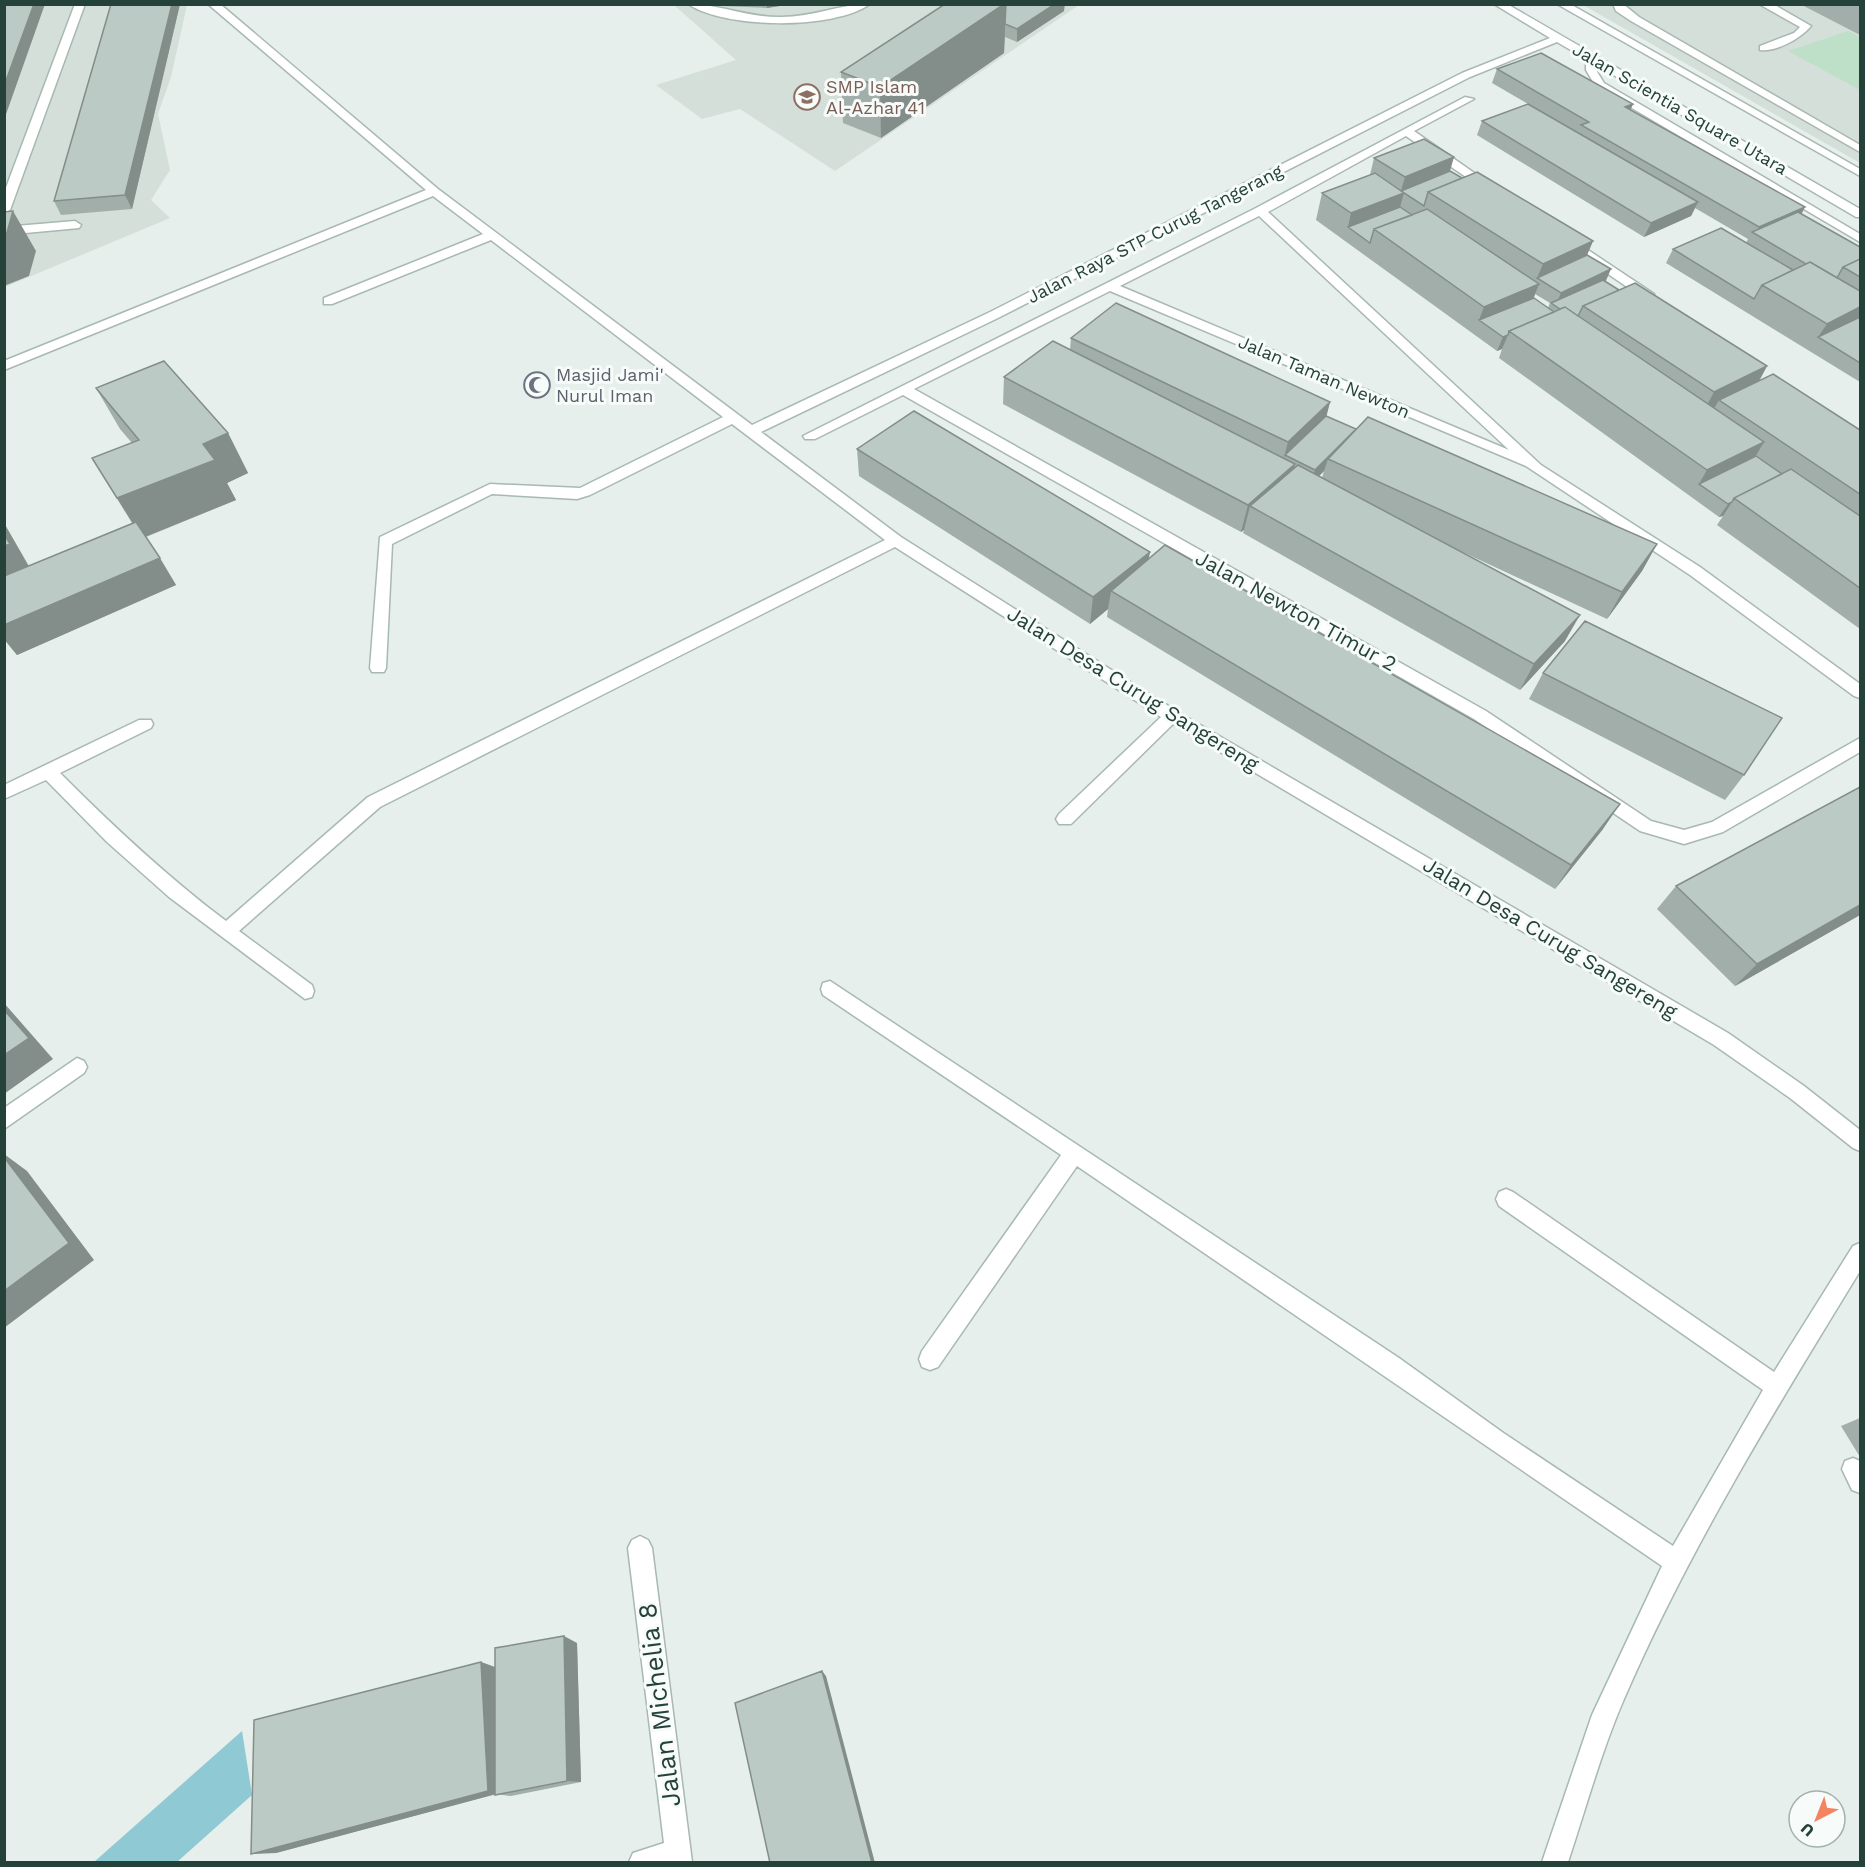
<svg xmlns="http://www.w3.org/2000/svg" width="1865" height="1867" font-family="'Work Sans',sans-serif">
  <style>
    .built { fill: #d4dfda }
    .green { fill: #bfe0c8 }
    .water { fill: #8ec9d4 }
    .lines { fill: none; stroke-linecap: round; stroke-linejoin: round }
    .lane-casing { stroke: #a8b8b2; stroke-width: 3 }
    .street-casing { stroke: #a8b8b2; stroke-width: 3 }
    .lane { fill: #fff; fill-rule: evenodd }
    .street { fill: #fff; fill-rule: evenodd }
    .wall { fill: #a1aea9; fill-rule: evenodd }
    .shaded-wall { fill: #838d89 }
    .building { fill: #bbcac4; stroke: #838d89; stroke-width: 1.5 }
    .labels { text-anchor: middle; stroke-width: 6; stroke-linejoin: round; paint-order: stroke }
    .far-education-label { font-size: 18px; fill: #785e54; stroke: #f7fbf9; text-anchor: start }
    .far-street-label { font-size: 18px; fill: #24423a; stroke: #f7fbf9 }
    .far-worship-label { font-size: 18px; fill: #5b616d; stroke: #f7fbf9; text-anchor: start }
    .street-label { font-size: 21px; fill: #24423a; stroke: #f7fbf9 }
    .near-street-label { font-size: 26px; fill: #24423a; stroke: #f7fbf9 }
  </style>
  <rect width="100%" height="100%" fill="#e6efeb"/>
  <!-- built -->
  <path class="built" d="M 5,5 L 187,5 L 171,77 L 158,114 L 170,170 L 151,200 L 170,218 L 5,287 Z
    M 674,5 L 1079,5 L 835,171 L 740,109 L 702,119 L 656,85 L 736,60 Z
    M 1583,5 L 1860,5 L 1860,163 Z"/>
  <!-- green -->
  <path class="green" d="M 1848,31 L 1860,37 L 1860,90 L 1788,51 Z"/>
  <!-- water -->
  <path class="water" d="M 242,1731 L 252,1795 L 177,1862 L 94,1862 Z"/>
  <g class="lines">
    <!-- lane casing -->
    <g class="lane-casing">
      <path id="lane" d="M 75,4 L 85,4 L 10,210 L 4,213 L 4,193 Z
        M 688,4 C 720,4 749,18 781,17 C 813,17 841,4 870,4 C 834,30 725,29 688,4 Z
        M 1613,4 L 1623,4 L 1639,17 L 1860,145 L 1860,152 L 1631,21 L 1616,11 Z
        M 1759,4 L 1773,4 L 1811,26 C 1801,38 1777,52 1760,50 L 1760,46 L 1794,33 L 1800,27 Z
        M 1591,54 L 1596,57 L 1596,70 L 1604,83 L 1860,234 L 1860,242 L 1596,87 L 1586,70 L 1586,57 Z
        M 75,221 L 81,225 L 79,228 L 4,235 L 4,227 Z"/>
    </g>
    <!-- street casing -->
    <g class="street-casing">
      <path id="street" d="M 208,4 L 220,4 L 438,189 L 752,425 L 990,312 L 1462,73 L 1550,38 L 1494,4 L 1507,4 L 1860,209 L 1860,217 L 1856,217 L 1557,42 L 1470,77 L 998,318 L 761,432 L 901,537 L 1178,712 L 1728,1033 L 1804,1086 L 1860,1130 L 1860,1151 L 1853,1148 L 1790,1098 L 1714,1045 L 1173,724 L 1071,824 L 1059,824 L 1056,819 L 1059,814 L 1161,717 L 895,547 L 380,807 L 239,931 L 312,985 L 314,991 L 312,997 L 305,999 L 169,897 L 107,842 L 46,780 L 4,799 L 4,785 L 139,720 L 151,720 L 153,724 L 151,728 L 60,773 C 113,826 166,876 226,921 L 368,797 L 885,540 L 732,424 L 590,495 L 577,499 L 492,494 L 392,544 L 386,668 L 384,672 L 372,672 L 370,668 L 380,537 L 490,484 L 580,488 L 723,417 L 491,240 L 332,304 L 324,304 L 324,298 L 483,234 L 433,196 L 4,370 L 4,361 L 426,190 Z
        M 1557,4 L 1570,4 L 1860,169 L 1860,176 Z
        M 1465,97 L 1474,99 L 1414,131 L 1493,186 L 1493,190 L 1485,190 L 1406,136 L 1268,212 L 1541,465 L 1700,567 L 1860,684 L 1860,698 L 1854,696 L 1690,575 L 1526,466 L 1110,291 L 914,389 L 1486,711 L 1651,821 L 1684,830 L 1712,822 L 1860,738 L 1860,752 L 1723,832 L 1684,844 L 1640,831 L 1474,719 L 903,395 L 815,439 L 805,439 L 803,436 L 1256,208 ZM 1259,216 L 1509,450 L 1120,286 Z
        M 1567,236 L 1654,294 L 1654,300 L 1646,300 L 1563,243 L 1563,237 Z
        M 830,981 L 1399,1358 L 1502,1432 L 1673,1546 L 1763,1390 L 1499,1206 L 1496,1199 L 1499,1192 L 1506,1189 L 1513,1192 L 1774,1372 L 1853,1246 L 1860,1243 L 1860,1271 C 1775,1410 1689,1549 1624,1699 C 1601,1752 1586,1808 1568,1862 L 1542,1862 L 1592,1715 L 1662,1566 L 1077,1166 L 938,1367 L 930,1370 L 922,1367 L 919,1359 L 922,1351 L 1061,1155 L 823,995 L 821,989 L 823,983 Z
        M 77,1058 L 84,1061 L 87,1067 L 84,1073 L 4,1129 L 4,1108 Z
        M 1853,1458 L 1860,1461 L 1860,1493 L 1852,1490 L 1842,1469 L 1845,1461 Z
        M 640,1536 L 648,1540 L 652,1548 L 692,1862 L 629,1862 L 633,1853 L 664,1843 L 628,1548 L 632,1540 Z"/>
    </g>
    <!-- lane -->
    <use href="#lane" class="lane"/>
    <!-- street -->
    <use href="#street" class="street"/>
  </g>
  <!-- wall -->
  <path class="wall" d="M 111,4 L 180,4 L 132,209 L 61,215 L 54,201 Z
    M 718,4 L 792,4 L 767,8 L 721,6 Z
    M 945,4 L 1064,11 L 1017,42 L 1005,37 L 1004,53 L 881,138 L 843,123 L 841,72 Z
    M 1800,4 L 1860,4 L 1860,35 Z
    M 1497,69 L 1633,104 L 1630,110 L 1801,214 L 1860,247 L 1860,382 L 1666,263 L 1673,249 L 1746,243 L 1748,239 L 1695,208 L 1691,216 L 1644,237 L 1477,135 L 1482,121 L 1528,104 L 1492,83 Z
    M 1374,158 L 1450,171 L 1462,178 L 1593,241 L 1587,255 L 1606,282 L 1619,290 L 1767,366 L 1759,381 L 1860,430 L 1860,629 L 1717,525 L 1723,516 L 1719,517 L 1499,358 L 1502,349 L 1497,351 L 1316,220 L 1322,193 L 1370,175 ZM 1535,294 L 1550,303 L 1548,308 L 1534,298 Z
    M 1071,338 L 1330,402 L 1326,416 L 1356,429 L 1657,544 L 1642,571 L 1607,619 L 1456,549 L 1565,641 L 1520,690 L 1243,533 L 1244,530 L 1241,532 L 1003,404 L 1004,377 L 1070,350 ZM 1324,471 L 1322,478 L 1319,476 Z
    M 96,388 L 228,433 L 248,473 L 227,483 L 236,500 L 146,537 L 176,585 L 17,655 L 4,639 L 4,523 L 29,566 L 132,523 L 92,458 L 132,443 L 120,429 Z
    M 857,449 L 1149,559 L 1603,829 L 1555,889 L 1107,617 L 1108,609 L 1090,624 L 859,476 Z
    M 1543,673 L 1744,775 L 1725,800 L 1529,699 Z
    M 1676,886 L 1860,915 L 1735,986 L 1657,909 Z
    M 1860,1418 L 1860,1457 L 1841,1426 Z
    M 577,1643 L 581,1782 L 511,1796 L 495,1794 L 276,1853 L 481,1662 L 495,1667 Z"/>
  <!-- shaded-wall -->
  <path class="shaded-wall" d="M 34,4 L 45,4 L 4,120 L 4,86 Z
    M 172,4 L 180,4 L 132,209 L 125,195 Z
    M 767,4 L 792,4 L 767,8 Z
    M 1004,4 L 1006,4 L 1004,53 L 881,138 L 880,87 Z
    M 1055,4 L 1065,4 L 1064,11 L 1017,42 L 1017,29 Z
    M 1633,104 L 1627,118 L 1625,107 Z
    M 1454,157 L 1446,185 L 1404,193 L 1396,221 L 1348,227 L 1351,213 L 1401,191 L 1405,177 Z
    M 1698,202 L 1691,216 L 1644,237 L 1651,223 Z
    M 1805,207 L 1798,221 L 1755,235 L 1759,227 Z
    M 13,211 L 36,251 L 29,276 L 4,286 L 4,236 Z
    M 1593,241 L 1581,269 L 1537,278 L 1543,264 Z
    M 1611,269 L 1605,283 L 1555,307 L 1561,293 Z
    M 1539,284 L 1528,312 L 1479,320 L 1484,307 Z
    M 1860,307 L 1860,324 L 1818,337 L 1827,324 Z
    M 1508,335 L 1502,349 L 1497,351 L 1503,337 Z
    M 1767,366 L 1752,394 L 1719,400 L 1711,414 L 1699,420 L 1714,392 Z
    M 1330,402 L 1323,430 L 1285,455 L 1281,469 L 1288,442 Z
    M 1356,430 L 1328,459 L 1324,471 L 1311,484 L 1315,470 Z
    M 228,433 L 248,473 L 227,483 L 236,500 L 142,538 L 117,498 L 203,444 Z
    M 1764,442 L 1748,469 L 1699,484 L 1707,470 Z
    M 1295,464 L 1288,491 L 1250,506 L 1244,530 L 1241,532 L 1248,505 Z
    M 1732,502 L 1723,516 L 1719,517 L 1728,504 Z
    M 4,523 L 38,583 L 4,597 Z
    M 1657,544 L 1642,571 L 1607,619 L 1622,592 Z
    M 1150,552 L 1145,579 L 1111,591 L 1108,609 L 1090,624 L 1093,597 Z
    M 160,558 L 176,585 L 17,655 L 4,639 L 4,625 Z
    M 1580,615 L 1565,641 L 1520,690 L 1534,664 Z
    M 1620,804 L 1603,829 L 1555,889 L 1571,865 Z
    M 1860,905 L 1860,915 L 1735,986 L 1757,964 Z
    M 4,1003 L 53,1059 L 4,1094 Z
    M 4,1154 L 27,1171 L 94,1260 L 4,1328 Z
    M 564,1636 L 577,1643 L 581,1782 L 567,1781 Z
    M 481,1662 L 497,1668 L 504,1792 L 276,1853 L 251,1854 Z
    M 822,1671 L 826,1676 L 875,1863 L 872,1863 Z"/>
  <!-- building -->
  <path class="building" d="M 4,4 L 34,4 L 4,86 Z
    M 111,4 L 172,4 L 125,195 L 54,201 Z
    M 945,4 L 1004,4 L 880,87 L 841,72 Z
    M 1006,4 L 1055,4 L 1017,29 L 1005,24 Z
    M 1541,53 L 1633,104 L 1625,107 L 1805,207 L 1759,227 L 1581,125 L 1589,122 L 1497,69 Z
    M 1528,104 L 1698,202 L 1651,223 L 1482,121 Z
    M 1424,139 L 1454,157 L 1405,177 L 1374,158 Z
    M 1450,171 L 1462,178 L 1428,192 L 1424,206 L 1401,191 Z
    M 1477,172 L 1593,241 L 1543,264 L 1428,192 Z
    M 1375,173 L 1404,193 L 1351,213 L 1322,193 Z
    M 1400,207 L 1412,215 L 1374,229 L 1370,243 L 1348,227 Z
    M 1427,209 L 1539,284 L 1484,307 L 1374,229 Z
    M 13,211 L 6,236 L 4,236 L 4,212 Z
    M 1798,212 L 1860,247 L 1860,259 L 1843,267 L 1837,278 L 1810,262 L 1806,264 L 1752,232 Z
    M 1721,228 L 1793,270 L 1762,285 L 1754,299 L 1673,249 Z
    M 1587,255 L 1611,269 L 1561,293 L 1537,278 Z
    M 1860,259 L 1860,277 L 1843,267 Z
    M 1810,262 L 1860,291 L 1860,307 L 1827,324 L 1762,285 Z
    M 1603,280 L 1619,290 L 1583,306 L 1578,316 L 1565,307 L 1560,309 L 1551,303 Z
    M 1635,283 L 1767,366 L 1714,392 L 1583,306 Z
    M 1534,298 L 1554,312 L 1509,331 L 1508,335 L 1503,337 L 1479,320 Z
    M 1116,303 L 1330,402 L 1288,442 L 1071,338 Z
    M 1565,307 L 1764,442 L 1707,470 L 1509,331 Z
    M 1860,317 L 1860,363 L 1818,337 Z
    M 1053,341 L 1295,464 L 1248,505 L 1004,377 Z
    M 164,361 L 228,433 L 203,444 L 215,460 L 117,498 L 92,458 L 139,440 L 96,388 Z
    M 1773,374 L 1860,430 L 1860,494 L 1719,400 Z
    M 914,411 L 1150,552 L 1093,597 L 857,449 Z
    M 1326,416 L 1356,429 L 1315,470 L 1285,455 Z
    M 1368,417 L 1657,544 L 1622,592 L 1328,459 Z
    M 1756,456 L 1782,474 L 1734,498 L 1732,502 L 1728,504 L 1699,484 Z
    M 1298,465 L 1580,615 L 1534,664 L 1250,506 Z
    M 1791,469 L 1860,516 L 1860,588 L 1734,498 Z
    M 136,522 L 160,558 L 4,625 L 4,576 Z
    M 4,534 L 10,544 L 4,546 Z
    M 1165,545 L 1620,804 L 1571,865 L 1111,591 Z
    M 1585,621 L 1782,718 L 1744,775 L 1543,673 Z
    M 1860,787 L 1860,905 L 1757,964 L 1676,886 Z
    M 4,1010 L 29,1038 L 4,1055 Z
    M 4,1157 L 69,1243 L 4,1291 Z
    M 564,1636 L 567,1781 L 495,1795 L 495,1648 Z
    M 481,1662 L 488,1791 L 251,1854 L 254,1720 Z
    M 822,1671 L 872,1863 L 770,1863 L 735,1703 Z"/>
  <!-- icons -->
  <defs>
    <g id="school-ring" transform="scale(1.35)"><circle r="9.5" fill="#f7fbf9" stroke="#8d6e63" stroke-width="1.5"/><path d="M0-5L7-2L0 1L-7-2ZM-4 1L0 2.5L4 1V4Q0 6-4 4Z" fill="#8d6e63"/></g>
    <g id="mosque-ring" transform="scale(1.35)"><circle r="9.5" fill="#f7fbf9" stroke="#6b7280" stroke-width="1.5"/><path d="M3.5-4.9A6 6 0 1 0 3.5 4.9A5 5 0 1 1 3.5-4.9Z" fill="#6b7280"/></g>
  </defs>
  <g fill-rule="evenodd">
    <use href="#school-ring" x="807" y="97"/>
    <use href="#mosque-ring" x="537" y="385"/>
  </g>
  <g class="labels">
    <!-- far-education labels -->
    <g class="far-education-label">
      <text x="826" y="93">SMP Islam<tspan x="826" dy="21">Al-Azhar 41</tspan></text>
    </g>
    <!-- far-street labels -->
    <g class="far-street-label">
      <text transform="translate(1680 109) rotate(30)" y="6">Jalan Scientia Square Utara</text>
      <text transform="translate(1155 234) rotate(-27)" y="6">Jalan Raya STP Curug Tangerang</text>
      <text transform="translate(1324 377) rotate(23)" y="6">Jalan Taman Newton</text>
    </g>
    <!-- far-worship labels -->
    <g class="far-worship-label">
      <text x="556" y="381">Masjid Jami'<tspan x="556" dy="21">Nurul Iman</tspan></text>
    </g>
    <!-- street labels -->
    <g class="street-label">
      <text transform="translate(1296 611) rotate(29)" y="7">Jalan Newton Timur 2</text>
      <text transform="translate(1133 689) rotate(32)" y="7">Jalan Desa Curug Sangereng</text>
      <text transform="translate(1550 938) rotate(31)" y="7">Jalan Desa Curug Sangereng</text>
    </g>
    <!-- near-street labels -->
    <g class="near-street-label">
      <text transform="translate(659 1705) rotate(-97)" y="9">Jalan Michelia 8</text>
    </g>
  </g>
  <!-- border -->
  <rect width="1865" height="1867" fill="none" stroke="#24423a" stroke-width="12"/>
  <!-- north arrow -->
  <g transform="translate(1817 1819) rotate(222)"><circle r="28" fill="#f7fbf9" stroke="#a3b1ad" stroke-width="1.5"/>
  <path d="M0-4.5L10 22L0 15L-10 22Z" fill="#f4845f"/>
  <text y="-9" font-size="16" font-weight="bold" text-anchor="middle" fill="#24423a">U</text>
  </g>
</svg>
